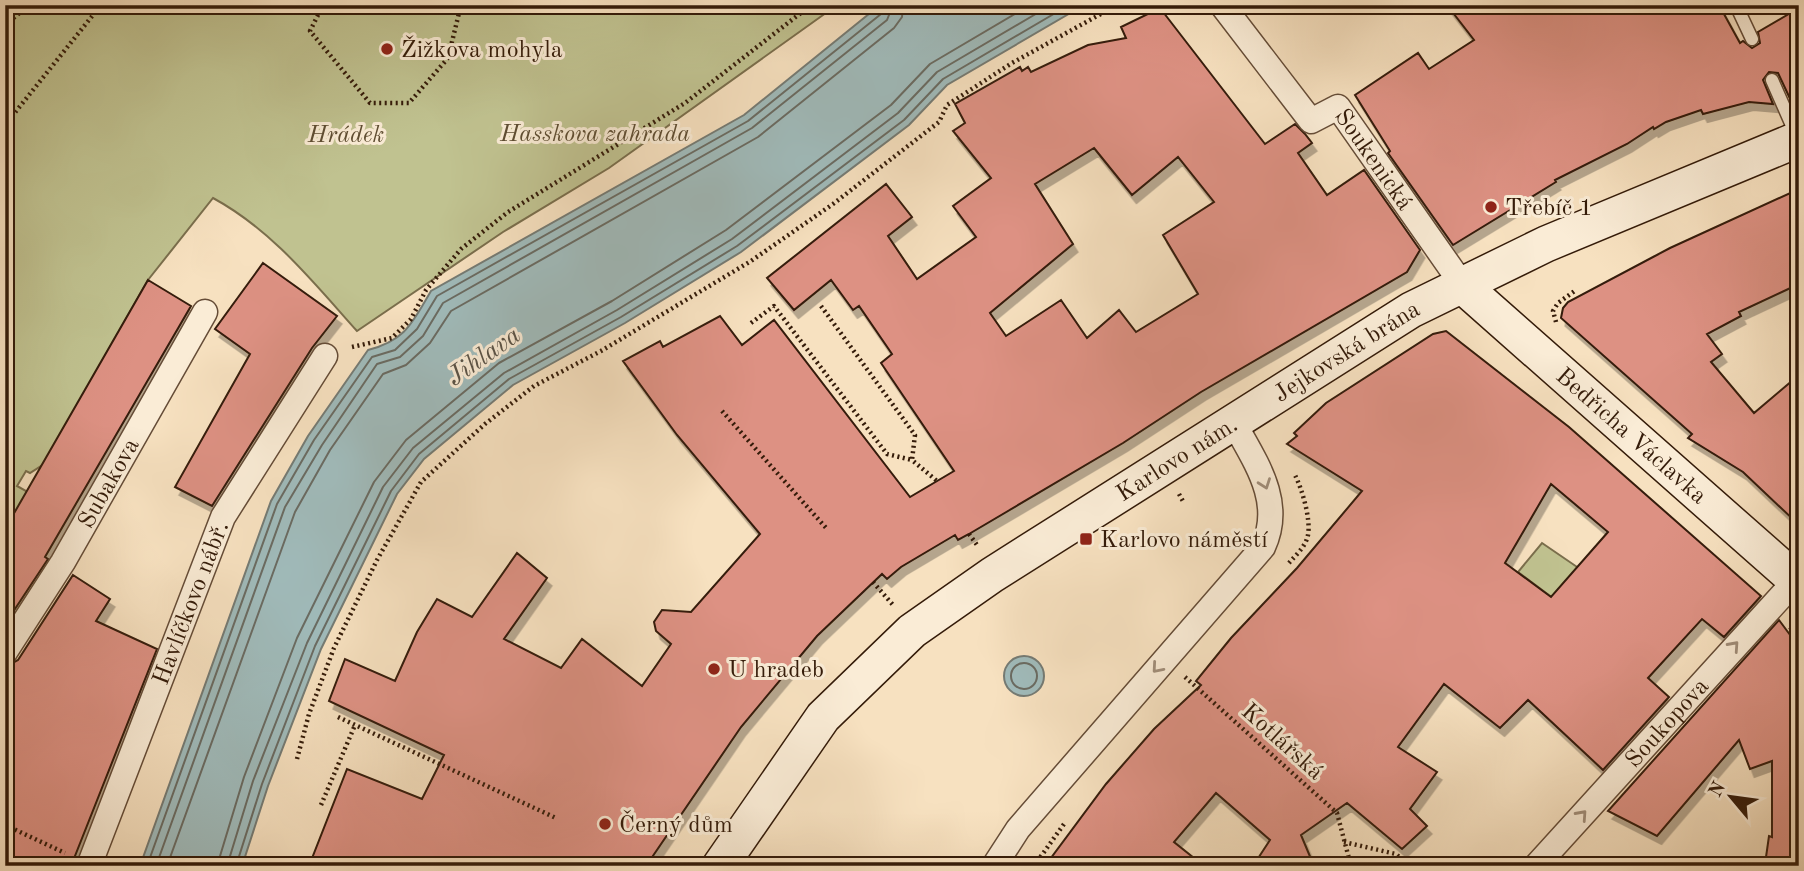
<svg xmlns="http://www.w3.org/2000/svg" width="1804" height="871" font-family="'Old Standard TT',serif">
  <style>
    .green { fill: #c0c290; stroke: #7a6e4c; stroke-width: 2 }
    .water { fill: #a0bbbb; stroke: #757b74; stroke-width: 2 }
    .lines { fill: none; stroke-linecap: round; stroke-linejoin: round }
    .shore { stroke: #6a6b62; stroke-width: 2 }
    .building { fill: #dd9183; stroke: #341b09; stroke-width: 2; fill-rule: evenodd; filter: url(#shadow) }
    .lane-casing { stroke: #654c37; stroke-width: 15 }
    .street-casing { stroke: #654c37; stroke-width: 27 }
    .secondary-casing { stroke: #341b09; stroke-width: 38 }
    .path { stroke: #341b09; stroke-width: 4.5; stroke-dasharray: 2 3.5; stroke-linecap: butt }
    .lane { stroke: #faecd6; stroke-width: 12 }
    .street { stroke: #faecd6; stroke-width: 24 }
    .secondary { stroke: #faecd6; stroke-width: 35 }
    .oneway { stroke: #a18e7a }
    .poi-dot { fill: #8f2418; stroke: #faecd6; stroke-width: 2.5 }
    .labels { text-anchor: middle; stroke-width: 6; stroke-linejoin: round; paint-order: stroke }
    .poi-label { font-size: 24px; fill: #341b09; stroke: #faecd6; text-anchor: start }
    .park-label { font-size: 24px; font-style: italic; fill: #5e4d32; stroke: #faecd6 }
    .street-label { font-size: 24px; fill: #341b09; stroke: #faecd6 }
    .water-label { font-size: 26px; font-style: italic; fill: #5a5347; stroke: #faecd6 }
  </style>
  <defs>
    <filter id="shadow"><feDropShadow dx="4.5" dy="8" stdDeviation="0" flood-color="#0004"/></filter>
  </defs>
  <rect width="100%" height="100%" fill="#f7e1c0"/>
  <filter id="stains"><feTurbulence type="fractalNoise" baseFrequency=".00286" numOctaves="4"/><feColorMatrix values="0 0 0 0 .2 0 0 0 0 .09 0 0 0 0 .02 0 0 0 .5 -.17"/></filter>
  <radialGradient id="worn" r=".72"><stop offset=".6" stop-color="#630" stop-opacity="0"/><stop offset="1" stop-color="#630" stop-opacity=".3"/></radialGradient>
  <!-- green -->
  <path class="green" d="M 5,5 L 837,5 L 609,168 L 503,232 L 357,331 C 313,282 272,230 213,198 L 148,280 L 44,464 L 30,473 L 26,471 L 17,486 L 28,492 L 5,529 Z
    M 1542,543 L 1602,584 L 1620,648 L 1518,572 Z"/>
  <!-- water -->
  <path class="water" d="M 880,5 L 1084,5 L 947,85 L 909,125 L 741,252 L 625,323 L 513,385 L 424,459 L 397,494 L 321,649 L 268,786 L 242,866 L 140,866 L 271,501 L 308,436 L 368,350 C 406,340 412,323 431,291 L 744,115 Z
    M1004 676a20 20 0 1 1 40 0a20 20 0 1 1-40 0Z"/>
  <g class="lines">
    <!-- shore -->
    <path class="shore" d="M1011 676a13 13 0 1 1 26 0a13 13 0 1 1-26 0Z
      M 147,866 L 277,504 L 314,440 L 372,357 L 395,350 L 417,329 L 437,296 L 748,121 L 881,14 L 884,5
      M 156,866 L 285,507 L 322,445 L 377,364 L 400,357 L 423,336 L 443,303 L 752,128 L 887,20 L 893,5
      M 167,866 L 295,512 L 330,450 L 383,374 L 406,365 L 430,343 L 451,311 L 758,137 L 894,28 L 902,17 L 903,5
      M 217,866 L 244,777 L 297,638 L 374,482 L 406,440 L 499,363 L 612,301 L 726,230 L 891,105 L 930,64 L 1030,5
      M 227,866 L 253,781 L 307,643 L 383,487 L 413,448 L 504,373 L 617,310 L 732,239 L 898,113 L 937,72 L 1051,5
      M 236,866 L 262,784 L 315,646 L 391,491 L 419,454 L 509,379 L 621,317 L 737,246 L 904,120 L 943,79 L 1069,5"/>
  </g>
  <!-- building -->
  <path class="building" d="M 1447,5 L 1719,5 L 1740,43 L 1743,41 L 1752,48 L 1760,43 L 1758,32 L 1799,8 L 1799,106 L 1793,105 L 1778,73 L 1769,72 L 1763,80 L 1773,104 L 1749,102 L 1703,114 L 1701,110 L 1666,122 L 1654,129 L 1653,127 L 1627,144 L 1555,180 L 1556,182 L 1453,245 L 1388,153 L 1390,151 L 1355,95 L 1418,53 L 1429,69 L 1474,40 Z
    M 1160,8 L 1265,144 L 1295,124 L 1305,134 L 1312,143 L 1298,153 L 1327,195 L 1364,170 L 1420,250 L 1407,272 L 1201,392 L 1123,443 L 969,534 L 958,540 L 955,535 L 901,567 L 887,579 L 882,574 L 817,636 L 741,727 L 646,866 L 309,866 L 347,769 L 422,799 L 444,755 L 329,701 L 345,659 L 395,681 L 417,632 L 437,599 L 472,617 L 517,553 L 547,578 L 504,639 L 561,668 L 582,639 L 642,686 L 671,644 L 656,631 L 654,622 L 662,610 L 691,612 L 760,534 L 677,435 L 623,361 L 660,341 L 663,347 L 720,316 L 742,345 L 774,320 L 910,497 L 954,471 L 881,363 L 892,354 L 859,306 L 853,310 L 831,280 L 794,310 L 767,278 L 886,184 L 912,217 L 888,236 L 917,279 L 976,237 L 953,206 L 991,178 L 953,131 L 965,123 L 955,104 L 1020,67 L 1022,71 L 1028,67 L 1031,72 L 1088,45 L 1126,38 L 1121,27 ZM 1094,148 L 1132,195 L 1178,157 L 1214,202 L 1163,235 L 1198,294 L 1136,332 L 1119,310 L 1087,338 L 1061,300 L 1006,336 L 990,313 L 1073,244 L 1035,184 Z
    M 1799,189 L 1799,284 L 1739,312 L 1741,316 L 1707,334 L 1722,354 L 1711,362 L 1754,413 L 1799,375 L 1799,525 L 1743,472 L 1688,438 L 1692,434 L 1561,318 L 1563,308 L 1568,302 L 1670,248 Z
    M 263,263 L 337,316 L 312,348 L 212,506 L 175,487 L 250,354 L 215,329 Z
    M 148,280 L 191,306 L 45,557 L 48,559 L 5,624 L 5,529 Z
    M 1446,331 L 1569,427 L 1761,596 L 1724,637 L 1702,619 L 1648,678 L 1669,697 L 1603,770 L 1528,700 L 1500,728 L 1444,684 L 1398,747 L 1437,772 L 1410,809 L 1427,826 L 1402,849 L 1347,803 L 1301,835 L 1314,866 L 1253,866 L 1270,840 L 1216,793 L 1174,842 L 1204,866 L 1045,866 L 1106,784 L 1154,729 L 1201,685 L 1196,681 L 1231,638 L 1297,568 L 1362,491 L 1287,444 L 1297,436 L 1294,433 L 1326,403 L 1433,334 ZM 1551,484 L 1608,532 L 1551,597 L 1505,563 Z
    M 73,575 L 110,599 L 96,621 L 157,649 L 71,866 L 5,866 L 5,667 L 18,660 Z
    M 1779,620 L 1799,647 L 1799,866 L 1765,864 L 1769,836 L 1772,837 L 1772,761 L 1750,769 L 1739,740 L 1657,836 L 1608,811 Z"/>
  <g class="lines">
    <!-- lane casing -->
    <g class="lane-casing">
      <path id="lane" d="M 1736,5 L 1752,39
        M 1772,80 L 1798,139"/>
    </g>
    <!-- street casing -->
    <g class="street-casing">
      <g id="street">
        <path id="s1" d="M 1222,5 L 1311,121 L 1338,107 L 1464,287"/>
        <path id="s2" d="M 5,652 L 63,562 L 205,312"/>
        <path id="s3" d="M 89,866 L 223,517 L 325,356"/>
        <path d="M 994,866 L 1018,829 L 1263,547 C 1284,502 1256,463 1234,423"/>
        <path id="s4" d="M 1536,866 L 1796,580"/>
      </g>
    </g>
    <!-- secondary casing -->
    <g class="secondary-casing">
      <g id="secondary">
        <path id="s5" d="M 1464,287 L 1799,583"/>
        <path id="s6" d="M 720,866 L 823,717 L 912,631 L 992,575 L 1411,310 L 1546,244 L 1799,139"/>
      </g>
    </g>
    <!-- path -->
    <path class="path" d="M 323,5 L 310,31 L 370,103 L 409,103 L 448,58 L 461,5
      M 5,25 L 29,5
      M 5,125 L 101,5
      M 821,306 L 915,435 L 912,460 L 937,481
      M 1556,322 L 1553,311 L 1558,303 L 1576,290
      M 751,323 L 774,306 L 887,454 L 912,460
      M 352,347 L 392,338 L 411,319 L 426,290 L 461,249 L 508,212 L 685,103 L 811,5
      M 722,411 L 827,529
      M 1179,494 L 1184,503
      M 969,534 L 977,545
      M 1289,563 C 1296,555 1306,546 1308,535 C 1311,519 1302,489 1295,475
      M 873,582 L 893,605
      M 1790,627 L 1799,638
      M 1185,677 L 1337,813 L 1351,866
      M 338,717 L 556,818
      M 297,759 L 309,714 L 334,648 L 377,560 L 421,482 L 485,424 L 534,386 L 601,351 L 751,261 L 833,204 L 939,122 L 947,105 L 1012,63 L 1117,5
      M 321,805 L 355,725
      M 5,825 L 65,853
      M 1344,842 L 1396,854 L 1409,866
      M 651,859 L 666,866
      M 1034,866 L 1064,824"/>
    <!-- lane -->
    <use href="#lane" class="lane"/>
    <!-- street -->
    <use href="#street" class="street"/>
    <!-- secondary -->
    <use href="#secondary" class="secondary"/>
  </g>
  <!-- one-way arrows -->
  <defs><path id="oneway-chevron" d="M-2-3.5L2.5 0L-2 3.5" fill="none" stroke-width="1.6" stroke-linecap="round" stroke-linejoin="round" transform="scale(1.75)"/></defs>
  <g class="oneway">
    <use href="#oneway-chevron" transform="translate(1265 484) rotate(70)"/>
    <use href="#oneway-chevron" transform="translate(1734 646) rotate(-48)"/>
    <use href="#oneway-chevron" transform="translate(1157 668) rotate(131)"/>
    <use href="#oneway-chevron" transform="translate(1582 815) rotate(-48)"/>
  </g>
  <!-- markers -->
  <g class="poi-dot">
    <circle cx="387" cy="49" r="7"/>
    <circle cx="1491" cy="207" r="7"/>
    <rect x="1079" y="532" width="14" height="14" rx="3.5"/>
    <circle cx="714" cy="669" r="7"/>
    <circle cx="605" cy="824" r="7"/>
  </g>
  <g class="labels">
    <!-- poi labels -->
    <g class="poi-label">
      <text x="401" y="57">Žižkova mohyla</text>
      <text x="1505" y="215">Třebíč 1</text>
      <text x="1100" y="547">Karlovo náměstí</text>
      <text x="728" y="677">U hradeb</text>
      <text x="619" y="832">Černý dům</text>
    </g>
    <!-- park labels -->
    <g class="park-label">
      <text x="595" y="141">Hasskova zahrada</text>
      <text x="346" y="142">Hrádek</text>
    </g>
    <!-- street labels -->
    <g class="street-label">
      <text dy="8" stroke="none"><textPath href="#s1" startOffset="240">Soukenická</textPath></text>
      <text dy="8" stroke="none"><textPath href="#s6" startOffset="822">Jejkovská brána</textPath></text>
      <text dy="8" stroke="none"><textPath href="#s5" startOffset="224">Bedřicha Václavka</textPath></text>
      <text dy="8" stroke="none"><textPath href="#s6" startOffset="621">Karlovo nám.</textPath></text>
      <text dy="8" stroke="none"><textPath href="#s2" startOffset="198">Subakova</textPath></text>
      <text dy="8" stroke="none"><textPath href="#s3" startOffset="282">Havlíčkovo nábř.</textPath></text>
      <text dy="8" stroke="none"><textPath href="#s4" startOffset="194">Soukopova</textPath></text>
      <text transform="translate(1283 741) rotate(42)" y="8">Kotlářská</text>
    </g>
    <!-- water labels -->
    <g class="water-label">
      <text transform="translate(483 355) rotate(-35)" y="9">Jihlava</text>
    </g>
  </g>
  <!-- margin -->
  <rect width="1804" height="871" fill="none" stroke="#f7e1c0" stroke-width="28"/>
  <rect x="7" y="7" width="1790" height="857" fill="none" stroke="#341b09" stroke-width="3.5"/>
  <rect x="14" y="14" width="1776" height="843" fill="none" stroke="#341b09" stroke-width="2"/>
  <!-- north arrow -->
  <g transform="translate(1731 797) rotate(299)" stroke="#faecd6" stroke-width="5" paint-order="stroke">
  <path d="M0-5L12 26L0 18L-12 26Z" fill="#341b09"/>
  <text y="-10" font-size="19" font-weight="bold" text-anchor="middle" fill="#341b09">N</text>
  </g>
  <rect width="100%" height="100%" filter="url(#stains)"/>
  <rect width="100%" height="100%" fill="url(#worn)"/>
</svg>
